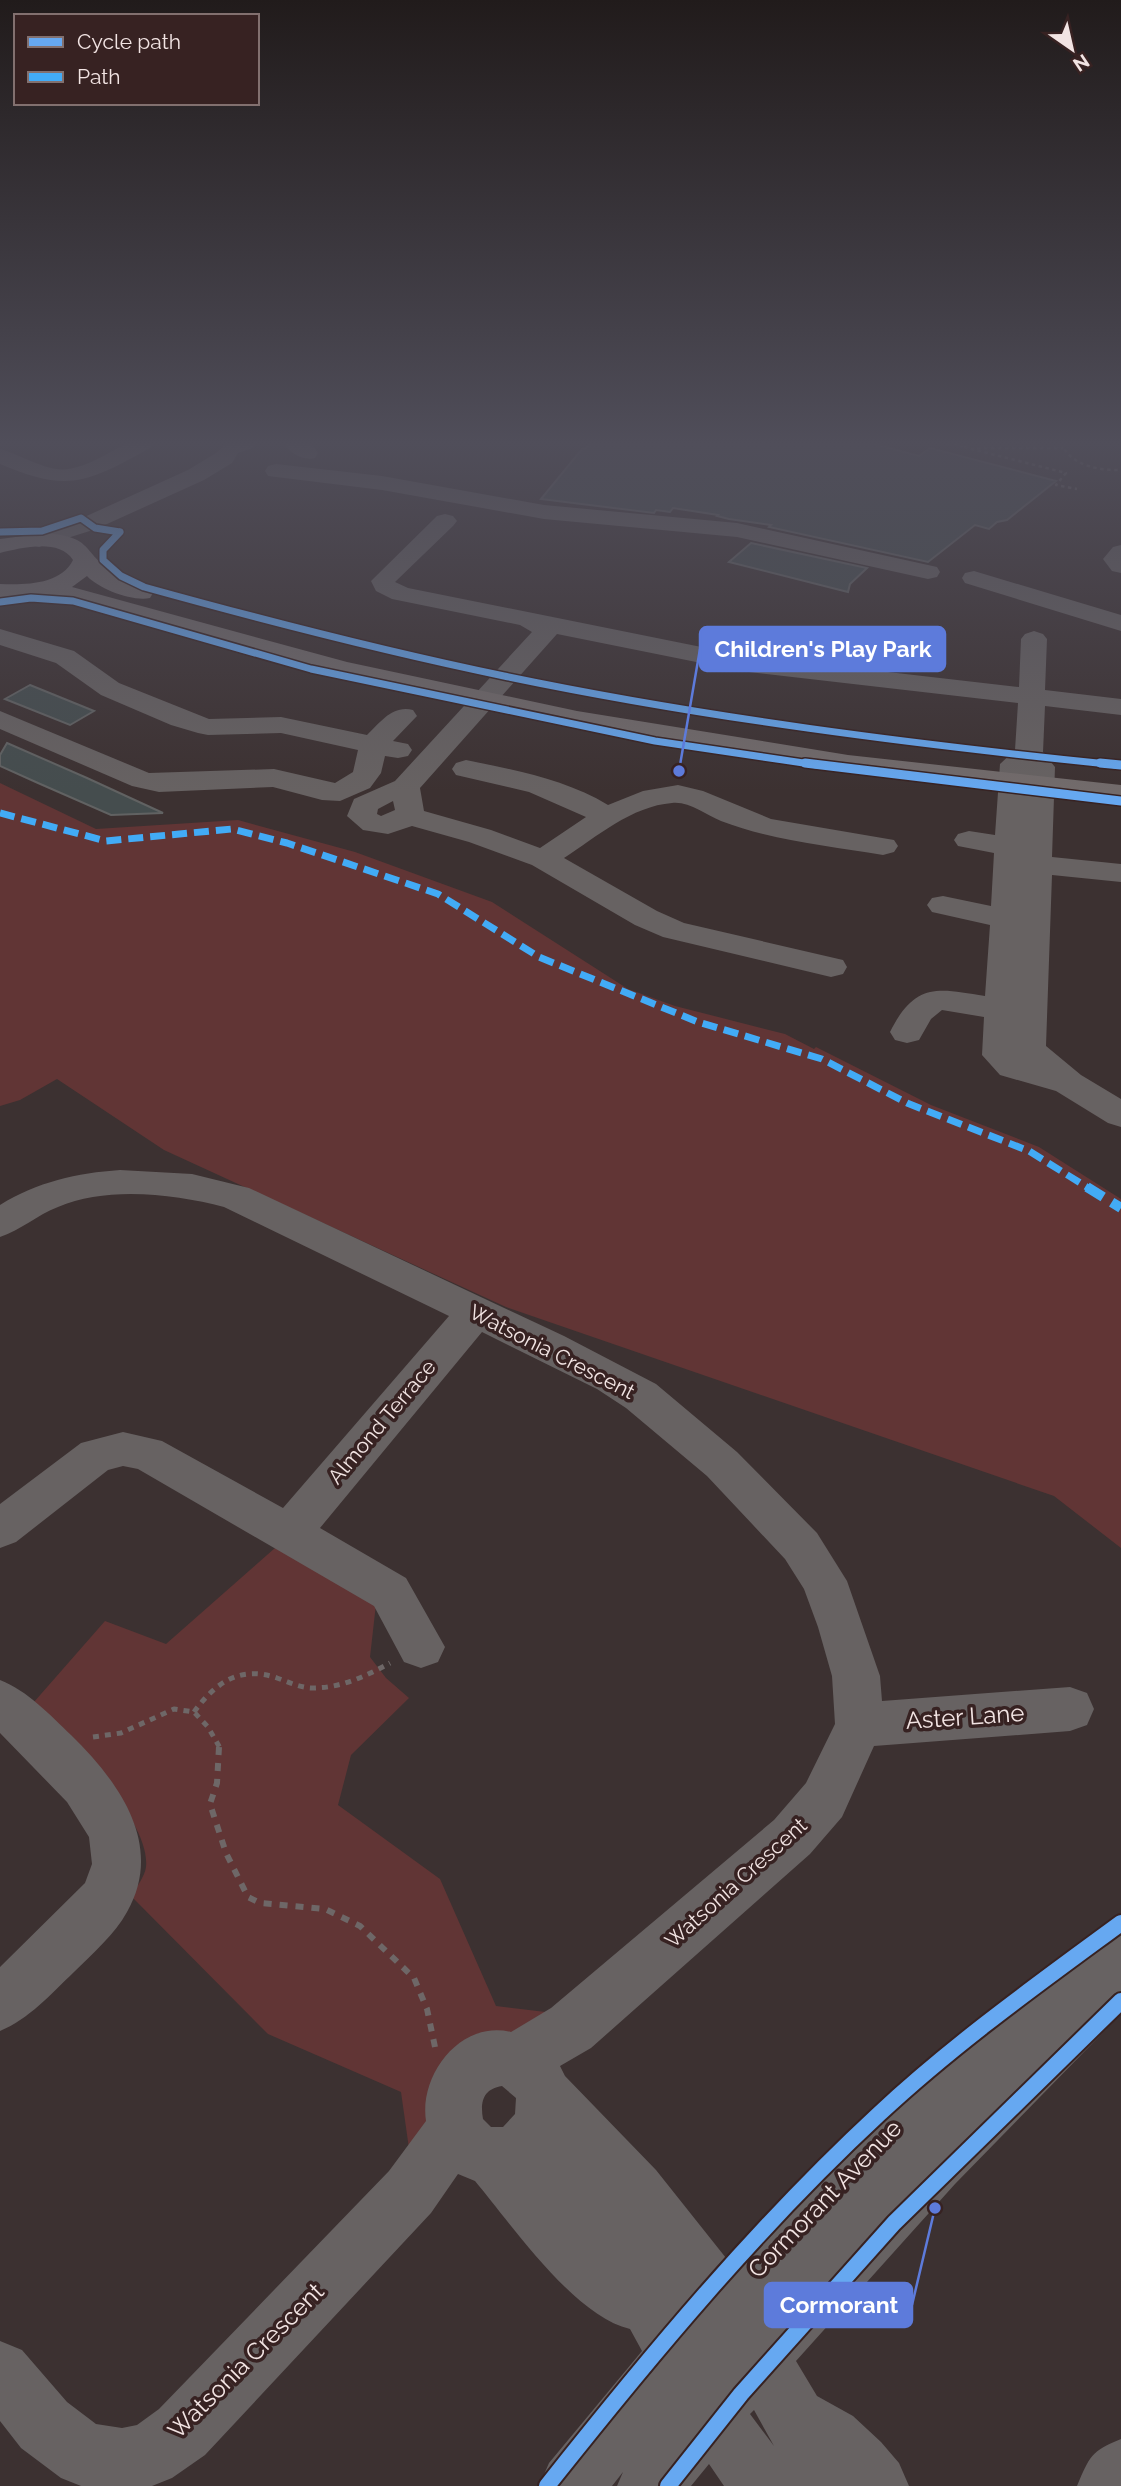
<svg xmlns="http://www.w3.org/2000/svg" width="1121" height="2486" font-family="Raleway,sans-serif">
  <style>
    .green { fill: #613535 }
    .building { fill: #454d4e; stroke: #616262; stroke-width: 2 }
    .lines { fill: none; stroke-linecap: round; stroke-linejoin: round }
    .path-far2 { stroke: #6e6767; stroke-width: 2.5; stroke-dasharray: 3.5 3.5; stroke-linecap: butt }
    .path-far1 { stroke: #6e6767; stroke-width: 5; stroke-dasharray: 6 6; stroke-linecap: butt }
    .path { stroke: #6e6767; stroke-width: 6; stroke-dasharray: 8 8; stroke-linecap: butt }
    .minor { fill: #676262; fill-rule: evenodd }
    .major { fill: #726b6b; fill-rule: evenodd }
    .quiet-far1 { stroke: #42abf6; stroke-width: 7; stroke-dasharray: 15 7; stroke-linecap: butt }
    .quiet { stroke: #42abf6; stroke-width: 10; stroke-dasharray: 19 10; stroke-linecap: butt }
    .cycleway-far2-casing { stroke: #372222; stroke-width: 10 }
    .cycleway-far1-casing { stroke: #372222; stroke-width: 12 }
    .cycleway-casing { stroke: #372222; stroke-width: 20 }
    .cycleway-far2 { stroke: #66a8f1; stroke-width: 7 }
    .cycleway-far1 { stroke: #66a8f1; stroke-width: 9 }
    .cycleway { stroke: #66a8f1; stroke-width: 16 }
    .labels { text-anchor: middle; stroke-width: 7; stroke-linejoin: round; paint-order: stroke }
    .street-label { font-size: 21px; fill: #f2e4e3; stroke: #372222 }
    .near-street-label { font-size: 24px; fill: #f2e4e3; stroke: #372222 }
    .leader { fill: none; stroke: #5d7bdb; stroke-width: 2.5 }
    .callout-dot { fill: #5d7bdb; stroke: #372222; stroke-width: 2.5 }
    .callout { fill: #5d7bdb; stroke: #5d7bdb; stroke-width: 2.5 }
    .callout-label { font-size: 23px; text-anchor: middle; font-weight: bold; fill: #fff }
  </style>
  <rect width="100%" height="100%" fill="#3c3131"/>
  <!-- green -->
  <path class="green" d="M 0,783 L 96,829 L 238,820 L 355,852 L 492,902 L 628,989 L 675,1006 L 785,1034 L 814,1049 L 816,1047 L 931,1105 L 1039,1147 L 1121,1199 L 1121,1548 L 1054,1496 L 506,1307 L 164,1150 L 57,1079 L 20,1100 L 0,1106 Z
    M 275,1548 L 376,1604 L 370,1657 L 386,1678 L 409,1698 L 351,1755 L 338,1805 L 440,1879 L 496,2006 L 579,2016 L 455,2069 L 414,2184 L 401,2092 L 268,2034 L 131,1896 C 136,1888 145,1876 146,1867 C 151,1819 65,1737 34,1702 L 105,1621 L 166,1644 Z"/>
  <!-- building -->
  <path class="building" d="M 591,443 L 870,443 L 919,456 L 930,448 L 1056,481 L 1007,520 L 997,522 L 989,529 L 975,525 L 928,562 L 769,527 L 771,525 L 729,519 L 717,516 L 718,515 L 673,508 L 670,512 L 656,510 L 654,513 L 541,499 L 582,449 L 585,449 Z
    M 751,543 L 867,568 L 850,584 L 848,592 L 729,562 Z
    M 30,685 L 94,711 L 70,725 L 5,699 Z
    M 7,743 L 87,778 L 163,813 L 111,815 L 38,783 L 0,766 L 0,755 Z"/>
  <g class="lines">
    <!-- path-far2 -->
    <path class="path-far2" d="M 946,443 L 965,447
      M 1065,443 L 1063,447 C 1075,467 1099,470 1121,470
      M 964,447 L 1066,473 L 1056,485 L 1077,489
      M 977,448 L 1063,448"/>
    <!-- path-far1 -->
    <path class="path-far1" d="M 194,1712 C 215,1683 240,1665 277,1678 C 289,1682 300,1688 313,1688 C 341,1688 366,1676 390,1663
      M 93,1737 L 121,1733 L 174,1709 L 194,1712 L 208,1727 L 220,1748"/>
    <!-- path -->
    <path class="path" d="M 219,1747 L 217,1783 L 210,1804 L 226,1853 L 248,1897 L 260,1903 L 325,1909 L 360,1926 L 414,1978 L 427,2009 L 435,2047"/>
    <!-- minor -->
    <path class="minor" d="M 127,443 L 153,443 L 150,448 C 87,483 68,493 0,464 L 0,449 C 18,454 34,464 51,468 C 76,475 106,454 127,443 Z
      M 227,443 L 256,443 L 253,448 L 238,453 L 232,463 L 204,480 L 96,529 L 39,547 L 31,545 L 27,540 L 31,535 L 80,519 L 188,470 L 216,453 Z
      M 284,443 L 311,443 L 318,453 L 315,458 C 303,461 289,453 284,443 Z
      M 276,464 L 382,476 L 544,505 L 737,523 L 928,565 L 937,567 L 940,572 L 937,577 L 928,579 L 737,537 L 544,519 L 382,490 L 268,476 L 265,471 L 268,466 Z
      M 445,514 L 453,516 L 457,521 L 453,526 L 395,582 L 408,588 L 741,655 L 1019,687 L 1021,639 L 1025,634 L 1034,631 L 1043,634 L 1047,639 L 1045,690 L 1121,699 L 1121,715 L 1045,706 L 1043,752 L 1055,767 L 1052,857 L 1121,864 L 1121,882 L 1052,875 L 1046,1046 L 1081,1075 L 1121,1099 L 1121,1127 L 1108,1123 L 1056,1091 L 1000,1075 L 982,1055 L 984,1017 L 942,1010 L 931,1019 L 919,1040 L 907,1043 L 895,1040 L 890,1032 C 915,982 937,988 985,996 L 990,925 L 932,912 L 927,905 L 932,898 L 943,896 L 991,906 L 994,853 L 958,846 L 954,840 L 958,834 L 969,831 L 995,835 L 1000,764 L 1015,750 L 1018,703 L 741,671 L 557,634 L 420,788 L 424,811 L 491,830 L 540,848 L 586,817 L 529,792 L 456,775 L 452,769 L 456,763 L 466,760 C 514,770 565,779 608,805 L 643,791 L 678,785 L 703,791 L 771,819 L 894,840 L 898,846 L 894,852 L 883,855 C 829,846 773,841 721,821 C 706,815 689,801 672,803 C 632,806 596,837 564,858 L 657,911 L 684,923 L 843,960 L 847,967 L 843,974 L 831,977 L 663,937 L 635,925 L 532,865 L 469,842 L 412,826 L 388,834 L 363,830 L 347,816 L 354,799 L 395,781 L 532,632 L 520,625 L 392,599 L 376,591 L 371,581 L 437,516 ZM 393,801 L 395,810 L 381,816 L 377,814 L 378,809 Z
      M 1121,545 L 1121,573 L 1112,571 L 1103,559 L 1113,547 Z
      M 974,571 L 1121,615 L 1121,631 L 965,583 L 962,578 L 965,573 Z
      M 0,629 L 74,651 L 119,683 L 209,719 L 281,717 L 367,735 C 381,722 392,705 413,710 L 417,716 L 393,741 L 408,744 L 412,750 L 408,756 L 398,758 L 385,756 L 381,773 L 370,788 L 340,801 L 322,800 L 273,787 L 159,792 L 132,786 L 0,729 L 0,711 L 149,773 L 274,769 L 335,783 L 353,772 L 358,750 L 281,733 L 208,735 L 198,733 L 171,725 L 101,695 L 56,663 L 0,645 Z
      M 120,1170 L 192,1174 L 249,1188 L 564,1336 L 656,1384 L 737,1452 L 817,1533 L 847,1581 L 880,1676 L 882,1701 L 1070,1687 L 1087,1693 L 1094,1709 L 1087,1725 L 1070,1731 L 874,1746 L 842,1817 L 810,1854 L 591,2048 L 560,2066 L 565,2076 L 656,2170 L 726,2258 C 806,2172 889,2090 982,2018 C 1027,1984 1069,1952 1121,1930 L 1121,2014 L 955,2184 L 796,2361 L 817,2396 L 853,2416 L 881,2442 L 899,2463 L 909,2486 L 724,2486 L 709,2464 L 691,2486 L 617,2486 L 623,2472 L 612,2486 L 539,2486 L 549,2463 L 642,2351 L 630,2329 C 574,2316 512,2225 475,2181 L 458,2174 L 431,2213 L 205,2455 L 172,2478 L 152,2486 L 81,2486 L 61,2478 L 21,2448 L 0,2421 L 0,2341 L 22,2350 L 67,2402 L 96,2424 L 122,2428 L 137,2425 L 159,2409 L 389,2171 L 426,2121 C 419,2075 460,2020 511,2032 L 551,2008 L 774,1820 L 806,1783 L 835,1724 L 832,1676 L 818,1627 L 804,1589 L 785,1559 L 707,1476 L 626,1408 L 597,1389 L 482,1332 L 320,1528 L 406,1578 L 445,1647 L 438,1662 L 421,1668 L 404,1662 L 374,1606 L 138,1469 L 123,1466 L 108,1470 L 16,1542 L 0,1548 L 0,1504 L 81,1443 L 123,1432 L 162,1441 L 283,1508 L 449,1316 L 224,1207 C 174,1194 107,1186 58,1207 C 37,1215 21,1230 0,1237 L 0,1205 C 37,1182 77,1173 120,1170 ZM 502,2086 L 516,2098 L 515,2114 L 503,2127 L 491,2127 L 483,2119 C 480,2102 483,2089 502,2086 ZM 754,2410 L 774,2446 L 750,2414 Z
      M 0,1680 C 28,1691 50,1715 71,1735 C 119,1782 165,1845 127,1912 C 115,1934 92,1954 74,1972 C 51,1994 29,2019 0,2031 L 0,1967 L 85,1883 L 92,1864 L 89,1837 L 67,1802 L 0,1733 Z
      M 1121,2439 L 1121,2486 L 1077,2486 C 1090,2456 1091,2451 1121,2439 Z"/>
    <!-- major -->
    <path class="major" d="M 47,533 C 90,538 81,546 108,570 C 118,579 137,583 150,588 L 153,593 L 150,598 C 133,602 99,589 87,576 L 72,587 L 347,662 L 577,711 L 848,755 L 1121,785 L 1121,803 L 848,772 L 577,727 L 346,677 L 76,603 L 39,596 L 0,598 L 0,584 C 24,585 61,585 73,560 C 59,538 21,548 0,553 L 0,539 Z"/>
    <!-- quiet-far1 -->
    <path class="quiet-far1" d="M 0,813 L 106,841 L 232,829 L 287,843 L 438,894 L 539,957 L 698,1022 L 822,1059 L 907,1103 L 1029,1151 L 1090,1189"/>
    <!-- quiet -->
    <path class="quiet" d="M 1087,1187 L 1121,1208"/>
    <!-- cycleway-far2 casing -->
    <g class="cycleway-far2-casing">
      <path id="cycleway-far2" d="M 0,532 L 42,531 L 81,518 L 95,528 L 120,532
        M 120,532 L 103,550 L 103,560 L 121,576 L 144,587 C 263,620 383,651 504,676 C 706,718 912,744 1117,765
        M 0,602 L 31,598 L 73,601 L 311,669 L 655,741 L 817,765"/>
    </g>
    <!-- cycleway-far1 casing -->
    <g class="cycleway-far1-casing">
      <path id="cycleway-far1" d="M 805,763 L 1121,801
        M 1100,763 L 1121,765"/>
    </g>
    <!-- cycleway casing -->
    <g class="cycleway-casing">
      <path id="cycleway" d="M 547,2486 C 650,2356 757,2227 879,2114 C 954,2044 1038,1984 1121,1923
        M 668,2486 L 741,2394 L 894,2223 L 1121,2001"/>
    </g>
    <!-- cycleway-far2 -->
    <use href="#cycleway-far2" class="cycleway-far2"/>
    <!-- cycleway-far1 -->
    <use href="#cycleway-far1" class="cycleway-far1"/>
    <!-- cycleway -->
    <use href="#cycleway" class="cycleway"/>
  </g>
  <!-- sky -->
  <linearGradient id="sky" x2="0" y2="1"><stop stop-color="#211b1b"/><stop offset="0.56" stop-color="#504e5a"/><stop offset="1" stop-color="#504e5a" stop-opacity="0"/></linearGradient>
  <rect width="1121" height="791" fill="url(#sky)"/>
  <g class="labels">
    <!-- street labels -->
    <g class="street-label">
      <text transform="translate(552 1352) rotate(27)" y="7">Watsonia Crescent</text>
      <text transform="translate(382 1422) rotate(-50)" y="7">Almond Terrace</text>
      <text transform="translate(736 1883) rotate(-42)" y="7">Watsonia Crescent</text>
    </g>
    <!-- near-street labels -->
    <g class="near-street-label">
      <text transform="translate(965 1717) rotate(-4)" y="8">Aster Lane</text>
      <text transform="translate(825 2199) rotate(-46)" y="8">Cormorant Avenue</text>
      <text transform="translate(246 2361) rotate(-45)" y="8">Watsonia Crescent</text>
    </g>
  </g>
  <!-- callouts -->
  <path class="leader" d="M679 771L700 649M935 2208L912 2305"/>
  <g class="callout-dot">
    <circle cx="679" cy="771" r="7"/>
    <circle cx="935" cy="2208" r="7"/>
  </g>
  <g class="callout">
    <rect x="700" y="627" width="245" height="44" rx="7"/>
    <rect x="765" y="2283" width="147" height="44" rx="7"/>
  </g>
  <g class="callout-label">
    <text x="823" y="657">Children's Play Park</text>
    <text x="839" y="2313">Cormorant</text>
  </g>
  <!-- legend -->
  <rect x="14" y="14" width="245" height="91" fill="#372222" stroke="#82706f" stroke-width="2"/>
  <rect x="28" y="37" width="35" height="10" fill="#66a8f1" stroke="#82706f" stroke-width="2"/>
  <text x="77" y="49" font-size="21" fill="#f2e4e3">Cycle path</text>
  <rect x="28" y="72" width="35" height="10" fill="#42abf6" stroke="#82706f" stroke-width="2"/>
  <text x="77" y="84" font-size="21" fill="#f2e4e3">Path</text>
  <!-- north arrow -->
  <g transform="translate(1072 49) rotate(146)" stroke="#372222" stroke-width="5" paint-order="stroke">
  <path d="M0-5L12 26L0 18L-12 26Z" fill="#f2e4e3"/>
  <text y="-10" font-size="19" font-weight="bold" text-anchor="middle" fill="#f2e4e3">N</text>
  </g>
</svg>
